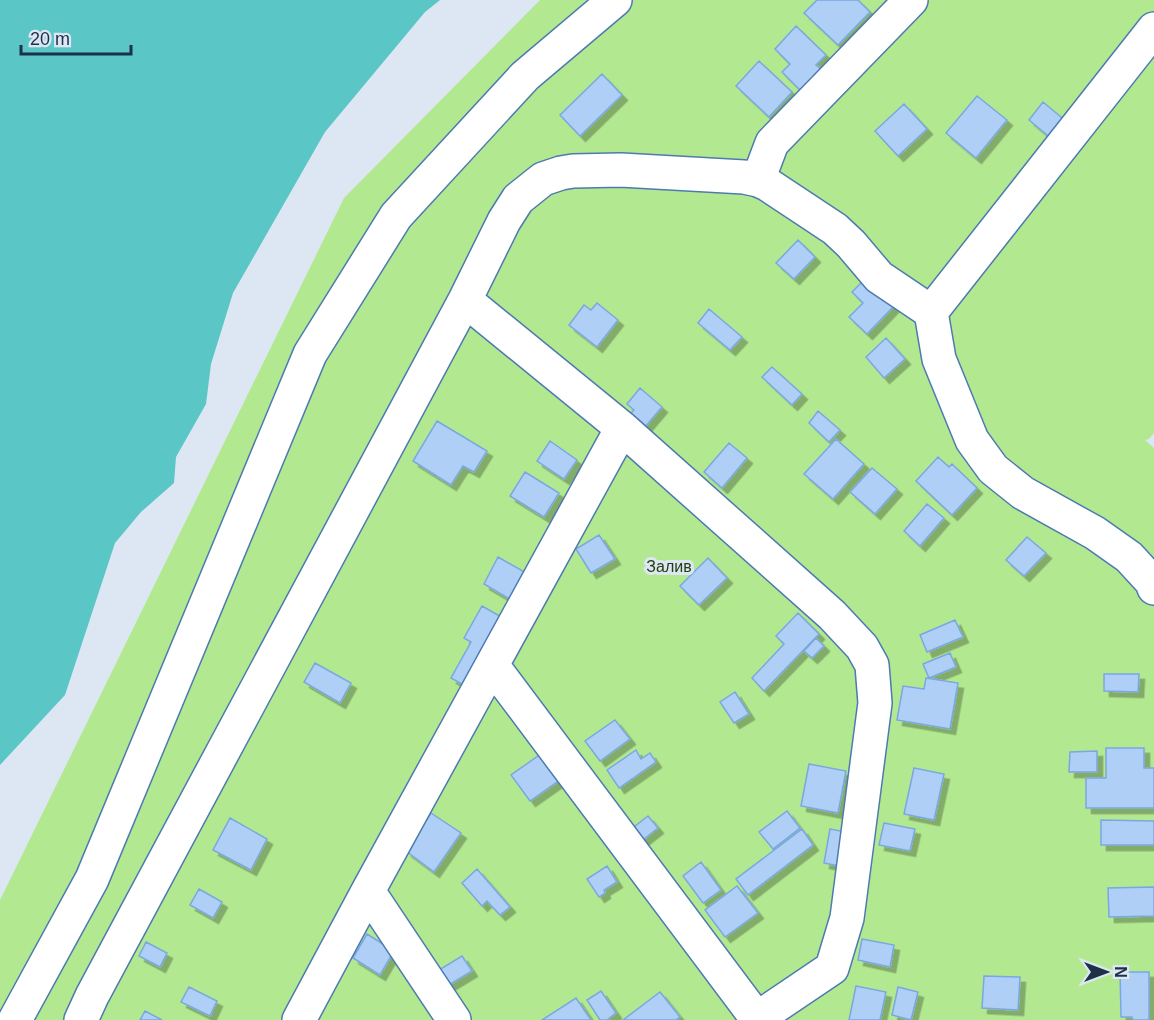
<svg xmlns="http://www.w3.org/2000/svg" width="1154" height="1020" font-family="Helvetica,sans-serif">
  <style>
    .green { fill: #b2e990 }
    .water { fill: #5ac6c5 }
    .building { fill: #afcff7; stroke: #79a8e1; stroke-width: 1.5; filter: url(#shadow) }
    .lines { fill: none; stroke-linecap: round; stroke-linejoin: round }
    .minor-casing { stroke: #4d7ab0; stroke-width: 36 }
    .minor { stroke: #fff; stroke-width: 33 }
    .labels { text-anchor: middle; stroke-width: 6; stroke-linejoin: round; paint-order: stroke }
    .park-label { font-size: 16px; fill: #233d0f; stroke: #dde7f3 }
  </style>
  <defs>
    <filter id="shadow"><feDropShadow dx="5.5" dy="5.5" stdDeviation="0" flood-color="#0004"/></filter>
  </defs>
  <rect width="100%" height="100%" fill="#dde7f3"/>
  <!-- green -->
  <path class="green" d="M 540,0 L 1154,0 L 1154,433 L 1149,439 L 1145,440 L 1154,448 L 1154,1020 L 0,1020 L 0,900 L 344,198 Z"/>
  <!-- water -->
  <path class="water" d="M 0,0 L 440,0 L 425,12 L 325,132 L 233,293 L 211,364 L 206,404 L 176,457 L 174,483 L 141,512 L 115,543 L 65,695 L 0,765 Z"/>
  <!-- building -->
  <path class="building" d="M 817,0 L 858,0 L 870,12 L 838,45 L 804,13 Z
    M 796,26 L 826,55 L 816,65 L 822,70 L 801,91 L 782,72 L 790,64 L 775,49 Z
    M 759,61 L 792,92 L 769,117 L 736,86 Z
    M 602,74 L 622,95 L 580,136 L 560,115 Z
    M 977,96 L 1007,120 L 976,158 L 946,133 Z
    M 1043,102 L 1067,122 L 1052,139 L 1029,120 Z
    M 904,104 L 927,129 L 898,156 L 875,131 Z
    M 798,240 L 815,257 L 794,279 L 776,263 Z
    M 864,280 L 893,307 L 867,334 L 849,317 L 863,303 L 852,292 Z
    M 597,303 L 618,320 L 597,347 L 569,325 L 584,305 L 591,310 Z
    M 709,309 L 742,337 L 730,350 L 698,323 Z
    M 886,338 L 905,359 L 884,378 L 866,357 Z
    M 772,367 L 802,394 L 792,405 L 762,377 Z
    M 640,388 L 662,407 L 645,427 L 630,414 L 634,410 L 627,404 Z
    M 818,411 L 840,430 L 829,442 L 809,423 Z
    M 437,421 L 487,451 L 474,472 L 463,466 L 451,485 L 413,461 Z
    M 836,439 L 864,464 L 833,499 L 804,474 Z
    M 550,441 L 577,460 L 564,479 L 537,461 Z
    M 729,443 L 747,458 L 722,488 L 704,472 Z
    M 938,457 L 949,467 L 952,464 L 977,488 L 952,515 L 916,481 Z
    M 872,468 L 897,489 L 875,514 L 850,492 Z
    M 525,472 L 559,493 L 544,517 L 510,496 Z
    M 927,504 L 944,518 L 920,546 L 904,531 Z
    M 599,535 L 615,559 L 591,573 L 576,549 Z
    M 1027,537 L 1046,553 L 1024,576 L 1006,560 Z
    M 498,557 L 528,574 L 513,601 L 484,584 Z
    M 708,558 L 727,578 L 699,605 L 680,586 Z
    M 482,606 L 505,619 L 467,687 L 451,678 L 471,642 L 464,638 Z
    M 798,613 L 819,634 L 764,691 L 752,678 L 784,644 L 776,636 Z
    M 955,620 L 963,637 L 927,652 L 920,635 Z
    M 816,638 L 824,646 L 812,658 L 804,651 Z
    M 950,653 L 956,667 L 929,678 L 923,664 Z
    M 315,663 L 351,683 L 340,703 L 304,682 Z
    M 1104,674 L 1139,674 L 1138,692 L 1104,691 Z
    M 926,678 L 958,683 L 950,729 L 897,720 L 903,686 L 924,689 Z
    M 735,692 L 749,714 L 734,723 L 720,702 Z
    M 615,720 L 630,739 L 600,761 L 585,741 Z
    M 1106,748 L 1144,748 L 1144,768 L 1154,768 L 1154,808 L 1086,808 L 1086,778 L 1106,778 Z
    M 636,750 L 641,759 L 650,753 L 656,762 L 619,788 L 607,770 Z
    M 545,751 L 564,777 L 530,801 L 511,775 Z
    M 1097,751 L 1097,772 L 1069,772 L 1070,752 Z
    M 809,764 L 846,771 L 838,813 L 801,806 Z
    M 914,768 L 944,774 L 934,820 L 904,814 Z
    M 787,811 L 800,828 L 773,849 L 759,832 Z
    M 431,813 L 461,833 L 434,872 L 406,851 Z
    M 648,816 L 658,828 L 639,843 L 630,830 Z
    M 230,818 L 267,839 L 251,870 L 213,850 Z
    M 1101,820 L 1154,821 L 1154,845 L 1101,845 Z
    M 884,823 L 915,829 L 910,851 L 879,845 Z
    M 802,829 L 813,845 L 748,895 L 736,879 Z
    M 830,829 L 846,832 L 839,866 L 824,863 Z
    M 701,862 L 721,890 L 703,903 L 683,876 Z
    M 607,866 L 617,882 L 604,890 L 605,893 L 599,897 L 587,879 Z
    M 477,869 L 510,907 L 500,915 L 487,901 L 482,906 L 462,883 Z
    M 737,886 L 758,913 L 725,937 L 705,910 Z
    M 1154,887 L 1154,916 L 1109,917 L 1108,888 Z
    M 199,889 L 222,902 L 213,918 L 190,905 Z
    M 367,934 L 394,951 L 380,975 L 353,958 Z
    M 862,939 L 894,945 L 890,967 L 858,960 Z
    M 146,942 L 167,953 L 160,967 L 139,956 Z
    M 462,956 L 472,971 L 444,988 L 434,973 Z
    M 1120,972 L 1149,972 L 1149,1020 L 1133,1020 L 1132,1017 L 1121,1017 Z
    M 984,976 L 1020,977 L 1018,1010 L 982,1008 Z
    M 856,986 L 886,992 L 880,1020 L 849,1020 Z
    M 189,987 L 217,1001 L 210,1016 L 181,1002 Z
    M 898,987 L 918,992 L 911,1020 L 892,1015 Z
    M 601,991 L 616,1013 L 607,1020 L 600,1020 L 587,1000 Z
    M 660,992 L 680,1017 L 676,1020 L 623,1020 Z
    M 576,998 L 591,1020 L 542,1020 Z
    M 145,1011 L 162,1020 L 140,1020 Z"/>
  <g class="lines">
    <!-- minor casing -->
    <g class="minor-casing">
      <path id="minor" d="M 758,180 L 772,143 L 911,0
        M 465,300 L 622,428 L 832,615 L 862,647 L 872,665 L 875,703 L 847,918 L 832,968 L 755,1020
        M 931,312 L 1154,29
        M 492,665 L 758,1020
        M 368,891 L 454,1020
        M 15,1020 L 92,879 L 310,354 L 396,216 L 525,76 L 615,0
        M 81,1020 L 92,996 L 465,300 L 504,221 L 518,199 L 543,179 L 561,173 L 573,171 L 621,170 L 744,177 L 758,180 L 767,184 L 835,229 L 851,244 L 879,277 L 931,312 L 939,359 L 972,440 L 993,469 L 1023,493 L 1095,533 L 1129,557 L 1152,582 L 1154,588
        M 299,1020 L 368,891 L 622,428"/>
    </g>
    <!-- minor -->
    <use href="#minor" class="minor"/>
  </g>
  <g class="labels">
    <!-- park labels -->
    <g class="park-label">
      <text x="669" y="572">Залив</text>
    </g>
  </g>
  <!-- north arrow -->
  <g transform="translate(1106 972) rotate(90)" stroke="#dde7f3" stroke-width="4.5" paint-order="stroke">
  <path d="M0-4.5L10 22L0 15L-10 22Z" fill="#1d3047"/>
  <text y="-9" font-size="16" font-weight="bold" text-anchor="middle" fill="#1d3047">N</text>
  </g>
  <!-- scale -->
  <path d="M21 45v9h110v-9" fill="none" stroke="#1d3047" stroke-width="3"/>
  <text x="30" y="45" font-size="18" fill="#1d3047" stroke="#dde7f3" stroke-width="4.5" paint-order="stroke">20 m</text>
</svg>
